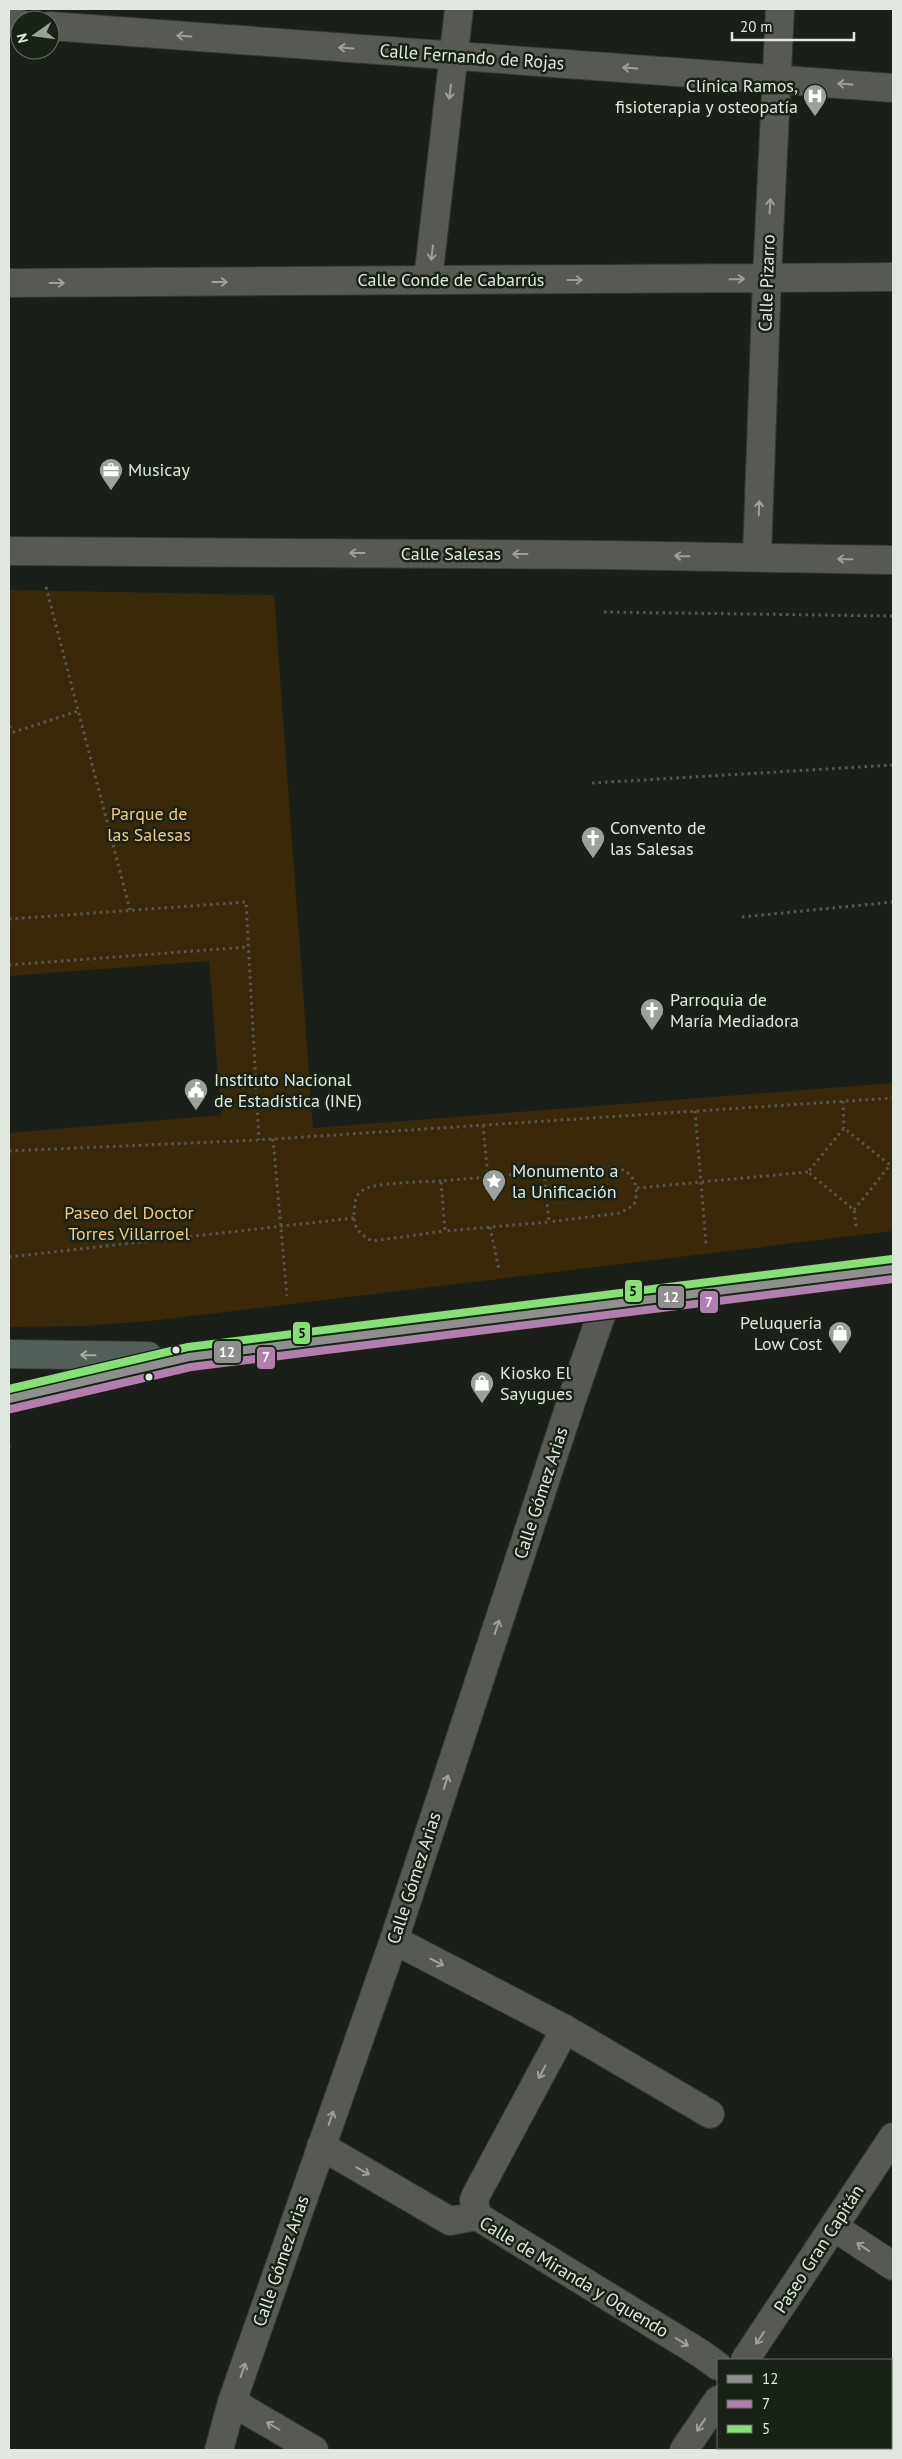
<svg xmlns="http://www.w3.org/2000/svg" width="902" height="2459" font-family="'PT Sans',sans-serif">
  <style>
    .green { fill: #392909 }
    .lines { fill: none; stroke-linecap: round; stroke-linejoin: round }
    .minor-casing { stroke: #353935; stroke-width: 30 }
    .highway-casing { stroke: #353935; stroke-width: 30 }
    .path { stroke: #545853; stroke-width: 3; stroke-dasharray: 2.5 4; stroke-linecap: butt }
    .minor { stroke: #565954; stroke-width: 28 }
    .highway { stroke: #536059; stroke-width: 28 }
    .bus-1-casing { stroke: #192216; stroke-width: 11 }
    .bus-2-casing { stroke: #192216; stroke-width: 11 }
    .bus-3-casing { stroke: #192216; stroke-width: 11 }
    .bus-1 { stroke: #8f8f8f; stroke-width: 8 }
    .bus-2 { stroke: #b27eae; stroke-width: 8 }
    .bus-3 { stroke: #86e075; stroke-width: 8 }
    .oneway { stroke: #9ca09a }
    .oneway2 { stroke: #a1aba3 }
    .bus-dot { fill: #e1e8e0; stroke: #192216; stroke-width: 2 }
    .labels { text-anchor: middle; stroke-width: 5; stroke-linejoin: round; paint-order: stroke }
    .street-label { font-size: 18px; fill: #e1e8e0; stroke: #192216 }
    .poi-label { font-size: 18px; fill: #e1e8e0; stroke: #192216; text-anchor: start }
    .park-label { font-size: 18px; fill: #f6c982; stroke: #192216 }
    .line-badge { stroke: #192216; stroke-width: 2 }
    .badge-label { font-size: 14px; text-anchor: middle; font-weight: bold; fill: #fff }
    .pale-badge-label { font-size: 14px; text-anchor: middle; font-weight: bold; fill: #111 }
  </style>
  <rect width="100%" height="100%" fill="#1a1f19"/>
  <!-- green -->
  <path class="green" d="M 9,590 L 274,595 L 313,1128 L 893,1083 L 893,1231 L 150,1321 L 84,1326 L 9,1327 L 9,1133 L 221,1115 L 209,961 L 9,976 Z"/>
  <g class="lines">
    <!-- minor casing -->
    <g class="minor-casing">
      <path id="minor" d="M 9,23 L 20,24
        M 50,26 L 893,88
        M 428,280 L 459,9
        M 9,283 L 893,277
        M 9,551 L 606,555 L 893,560
        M 757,557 L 767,278 L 780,9
        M 394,1940 L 565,2029 L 710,2114
        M 321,2146 L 450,2221 L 477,2216 L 700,2353 L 718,2366
        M 477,2216 L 474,2200 L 476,2195 L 565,2029
        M 834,2227 L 893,2266
        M 745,2360 L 893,2137
        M 232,2402 L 314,2450
        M 219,2450 L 232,2402 L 394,1940 L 573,1396 L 605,1304
        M 684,2450 L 718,2400"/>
    </g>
    <!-- highway casing -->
    <g class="highway-casing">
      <path id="highway" d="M 9,1354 L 148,1356
        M 9,1399 L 189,1357 L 893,1269"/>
    </g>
    <!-- path -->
    <path class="path" d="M 46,587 L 130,910
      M 604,612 L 893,616
      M 9,726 L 14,732 L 78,711
      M 592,783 L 893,765
      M 742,917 L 893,902
      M 9,919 L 246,902 L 259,1140
      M 9,965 L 247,947
      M 843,1101 L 844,1128
      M 695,1111 L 706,1244
      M 483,1125 L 488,1177
      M 273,1139 L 287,1296
      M 9,1151 L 259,1140 L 893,1098
      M 544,1172 L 549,1222 L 445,1231 L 441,1181 Z
      M 544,1172 L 615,1167 C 634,1172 640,1186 634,1205 L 620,1213 L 549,1222
      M 441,1181 C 424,1182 375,1182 363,1190 C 354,1195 355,1205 354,1214 C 353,1228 361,1235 372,1241 L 445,1231
      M 637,1188 L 808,1172
      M 854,1210 L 890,1165 L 844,1128 L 808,1172 L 854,1210 L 856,1226
      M 490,1227 L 499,1270
      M 9,1257 L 354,1218
      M 9,1448 L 9,1445"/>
    <!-- minor -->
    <use href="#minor" class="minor"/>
    <!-- highway -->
    <use href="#highway" class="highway"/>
    <!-- bus-1 casing -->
    <g class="bus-1-casing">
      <path id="bus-1" d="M 9,1399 L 189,1357 L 893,1269"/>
    </g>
    <!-- bus-2 casing -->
    <g class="bus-2-casing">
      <path id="bus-2" d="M 11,1409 L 191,1367 L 893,1279"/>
    </g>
    <!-- bus-3 casing -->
    <g class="bus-3-casing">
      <path id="bus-3" d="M 9,1389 L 188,1347 L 892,1259"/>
    </g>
    <!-- bus-1 -->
    <use href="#bus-1" class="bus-1"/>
    <!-- bus-2 -->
    <use href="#bus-2" class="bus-2"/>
    <!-- bus-3 -->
    <use href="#bus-3" class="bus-3"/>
  </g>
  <!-- one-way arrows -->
  <defs><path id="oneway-shaft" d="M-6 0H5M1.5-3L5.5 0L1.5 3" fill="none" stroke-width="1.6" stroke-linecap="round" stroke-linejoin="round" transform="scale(1.25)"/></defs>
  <g class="oneway">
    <use href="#oneway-shaft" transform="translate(184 36) rotate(-176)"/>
    <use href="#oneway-shaft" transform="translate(346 48) rotate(-176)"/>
    <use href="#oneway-shaft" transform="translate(630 68) rotate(-176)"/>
    <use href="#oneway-shaft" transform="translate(845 84) rotate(-176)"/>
    <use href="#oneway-shaft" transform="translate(450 92) rotate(97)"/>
    <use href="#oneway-shaft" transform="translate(770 206) rotate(-87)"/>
    <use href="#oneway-shaft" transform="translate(432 253) rotate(97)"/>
    <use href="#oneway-shaft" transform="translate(737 279) rotate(-1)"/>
    <use href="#oneway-shaft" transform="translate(575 280)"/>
    <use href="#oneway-shaft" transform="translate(220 282)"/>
    <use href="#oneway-shaft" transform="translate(57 283)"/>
    <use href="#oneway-shaft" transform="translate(759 508) rotate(-88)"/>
    <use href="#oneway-shaft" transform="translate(357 553) rotate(-180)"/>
    <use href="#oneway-shaft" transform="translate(520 554) rotate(-180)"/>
    <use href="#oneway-shaft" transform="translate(682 556) rotate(-179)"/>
    <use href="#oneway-shaft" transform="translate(845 559) rotate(-179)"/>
    <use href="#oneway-shaft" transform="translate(497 1627) rotate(-72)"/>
    <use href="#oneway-shaft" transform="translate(446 1782) rotate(-72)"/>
    <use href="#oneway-shaft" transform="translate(437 1962) rotate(27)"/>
    <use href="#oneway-shaft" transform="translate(542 2072) rotate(118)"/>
    <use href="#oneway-shaft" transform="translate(331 2118) rotate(-71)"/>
    <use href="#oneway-shaft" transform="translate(363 2171) rotate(29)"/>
    <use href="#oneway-shaft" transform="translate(863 2247) rotate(-147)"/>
    <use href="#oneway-shaft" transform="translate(760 2338) rotate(124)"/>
    <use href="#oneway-shaft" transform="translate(682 2342) rotate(32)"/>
    <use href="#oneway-shaft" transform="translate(243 2370) rotate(-71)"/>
    <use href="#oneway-shaft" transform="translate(701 2425) rotate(124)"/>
    <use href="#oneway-shaft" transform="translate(273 2426) rotate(-150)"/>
  </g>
  <use class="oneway2" href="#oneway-shaft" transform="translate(88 1355) rotate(-179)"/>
  <!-- icons -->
  <defs>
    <g id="hospital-pin" transform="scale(1.25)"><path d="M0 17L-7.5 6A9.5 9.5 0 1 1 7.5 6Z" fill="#9ba29a" stroke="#192216"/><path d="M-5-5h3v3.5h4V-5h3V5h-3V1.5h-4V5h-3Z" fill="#fff"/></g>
    <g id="office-pin" transform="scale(1.25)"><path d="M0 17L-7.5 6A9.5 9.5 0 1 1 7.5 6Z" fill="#9ba29a" stroke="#192216"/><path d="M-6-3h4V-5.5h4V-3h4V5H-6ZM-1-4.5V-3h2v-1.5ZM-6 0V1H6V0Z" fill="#fff"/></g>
    <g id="church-pin" transform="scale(1.25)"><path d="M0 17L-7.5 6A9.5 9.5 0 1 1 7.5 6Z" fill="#9ba29a" stroke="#192216"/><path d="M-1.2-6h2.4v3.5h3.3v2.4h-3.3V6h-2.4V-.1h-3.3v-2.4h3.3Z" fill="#fff"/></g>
    <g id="civic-pin" transform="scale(1.25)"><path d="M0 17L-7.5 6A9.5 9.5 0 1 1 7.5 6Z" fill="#9ba29a" stroke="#192216"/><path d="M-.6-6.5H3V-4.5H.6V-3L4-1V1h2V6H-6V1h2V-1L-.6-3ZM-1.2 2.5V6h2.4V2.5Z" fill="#fff"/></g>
    <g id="sight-pin" transform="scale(1.25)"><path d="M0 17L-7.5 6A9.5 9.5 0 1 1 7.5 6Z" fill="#9ba29a" stroke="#192216"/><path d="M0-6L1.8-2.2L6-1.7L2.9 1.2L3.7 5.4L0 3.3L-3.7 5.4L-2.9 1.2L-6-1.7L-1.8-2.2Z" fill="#fff"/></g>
    <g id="shop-pin" transform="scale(1.25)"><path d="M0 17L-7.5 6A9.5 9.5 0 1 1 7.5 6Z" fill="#9ba29a" stroke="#192216"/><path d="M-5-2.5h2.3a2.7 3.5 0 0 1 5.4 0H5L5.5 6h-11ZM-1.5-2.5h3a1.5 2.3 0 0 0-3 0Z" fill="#fff"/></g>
  </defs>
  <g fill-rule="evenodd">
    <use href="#hospital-pin" x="815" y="96"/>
    <use href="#office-pin" x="111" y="470"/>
    <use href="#church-pin" x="593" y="838"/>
    <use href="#church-pin" x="652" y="1010"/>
    <use href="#civic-pin" x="196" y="1090"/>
    <use href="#sight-pin" x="494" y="1181"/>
    <use href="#shop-pin" x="840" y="1333"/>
    <use href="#shop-pin" x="482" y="1383"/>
  </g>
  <!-- markers -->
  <g class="bus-dot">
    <circle cx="176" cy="1350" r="4.5"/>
    <circle cx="149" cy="1377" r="4.5"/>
  </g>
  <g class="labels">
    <!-- street labels -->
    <g class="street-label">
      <text transform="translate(472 57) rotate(4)" y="6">Calle Fernando de Rojas</text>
      <text x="451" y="286">Calle Conde de Cabarrús</text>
      <text transform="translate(767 283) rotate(-88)" y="6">Calle Pizarro</text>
      <text x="451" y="560">Calle Salesas</text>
      <text transform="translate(541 1493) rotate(-72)" y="6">Calle Gómez Arias</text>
      <text transform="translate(414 1878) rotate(-72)" y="6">Calle Gómez Arias</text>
      <text transform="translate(819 2249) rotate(-57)" y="6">Paseo Gran Capitán</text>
      <text transform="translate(281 2261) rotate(-71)" y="6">Calle Gómez Arias</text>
      <text transform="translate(574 2277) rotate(31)" y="6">Calle de Miranda y Oquendo</text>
    </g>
    <!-- poi labels -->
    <g class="poi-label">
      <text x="798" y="92" text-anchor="end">Clínica Ramos,<tspan x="798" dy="21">fisioterapia y osteopatía</tspan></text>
      <text x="128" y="476">Musicay</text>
      <text x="610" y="834">Convento de<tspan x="610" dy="21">las Salesas</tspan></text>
      <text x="670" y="1006">Parroquia de<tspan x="670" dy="21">María Mediadora</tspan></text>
      <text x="214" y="1086">Instituto Nacional<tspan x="214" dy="21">de Estadística (INE)</tspan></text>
      <text x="512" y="1177">Monumento a<tspan x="512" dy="21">la Unificación</tspan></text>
      <text x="822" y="1329" text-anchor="end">Peluquería<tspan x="822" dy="21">Low Cost</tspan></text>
      <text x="500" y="1379">Kiosko El<tspan x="500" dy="21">Sayugues</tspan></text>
    </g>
    <!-- park labels -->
    <g class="park-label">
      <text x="149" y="820">Parque de<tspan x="149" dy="21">las Salesas</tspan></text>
      <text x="129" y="1219">Paseo del Doctor<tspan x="129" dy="21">Torres Villarroel</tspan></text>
    </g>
  </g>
  <g class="line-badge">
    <rect x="624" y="1279" width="19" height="24" rx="5" fill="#86e075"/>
    <rect x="657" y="1285" width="28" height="24" rx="5" fill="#8f8f8f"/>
    <rect x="699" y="1290" width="20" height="24" rx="5" fill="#b27eae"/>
    <rect x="292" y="1321" width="19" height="24" rx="5" fill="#86e075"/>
    <rect x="213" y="1340" width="29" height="24" rx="5" fill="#8f8f8f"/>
    <rect x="256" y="1346" width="20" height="24" rx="5" fill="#b27eae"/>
  </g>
  <g class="badge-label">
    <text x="671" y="1302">12</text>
    <text x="709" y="1307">7</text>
    <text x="227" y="1357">12</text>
    <text x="266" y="1362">7</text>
  </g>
  <g class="pale-badge-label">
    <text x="633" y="1296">5</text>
    <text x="302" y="1338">5</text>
  </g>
  <!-- border -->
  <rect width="902" height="2459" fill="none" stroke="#e1e8e0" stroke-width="20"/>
  <!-- legend -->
  <rect x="717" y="2359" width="175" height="90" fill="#192216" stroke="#697167"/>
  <rect x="727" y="2375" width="25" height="8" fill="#8f8f8f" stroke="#697167"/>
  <text x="762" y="2384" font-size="15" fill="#e1e8e0">12</text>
  <rect x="727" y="2400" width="25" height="8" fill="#b27eae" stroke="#697167"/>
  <text x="762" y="2409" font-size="15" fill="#e1e8e0">7</text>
  <rect x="727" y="2425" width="25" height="8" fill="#86e075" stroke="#697167"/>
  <text x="762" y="2434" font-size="15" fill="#e1e8e0">5</text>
  <!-- north arrow -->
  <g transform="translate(35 35) rotate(256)"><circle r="24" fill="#192216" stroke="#697167"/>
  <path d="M0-4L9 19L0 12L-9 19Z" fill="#9ba29a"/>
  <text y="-8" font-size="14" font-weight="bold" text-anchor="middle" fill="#e1e8e0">N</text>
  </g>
  <!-- scale -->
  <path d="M732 32v8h122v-8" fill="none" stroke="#e1e8e0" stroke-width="2.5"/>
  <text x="740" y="32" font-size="15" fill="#e1e8e0" stroke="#192216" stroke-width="4" paint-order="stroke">20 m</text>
</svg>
